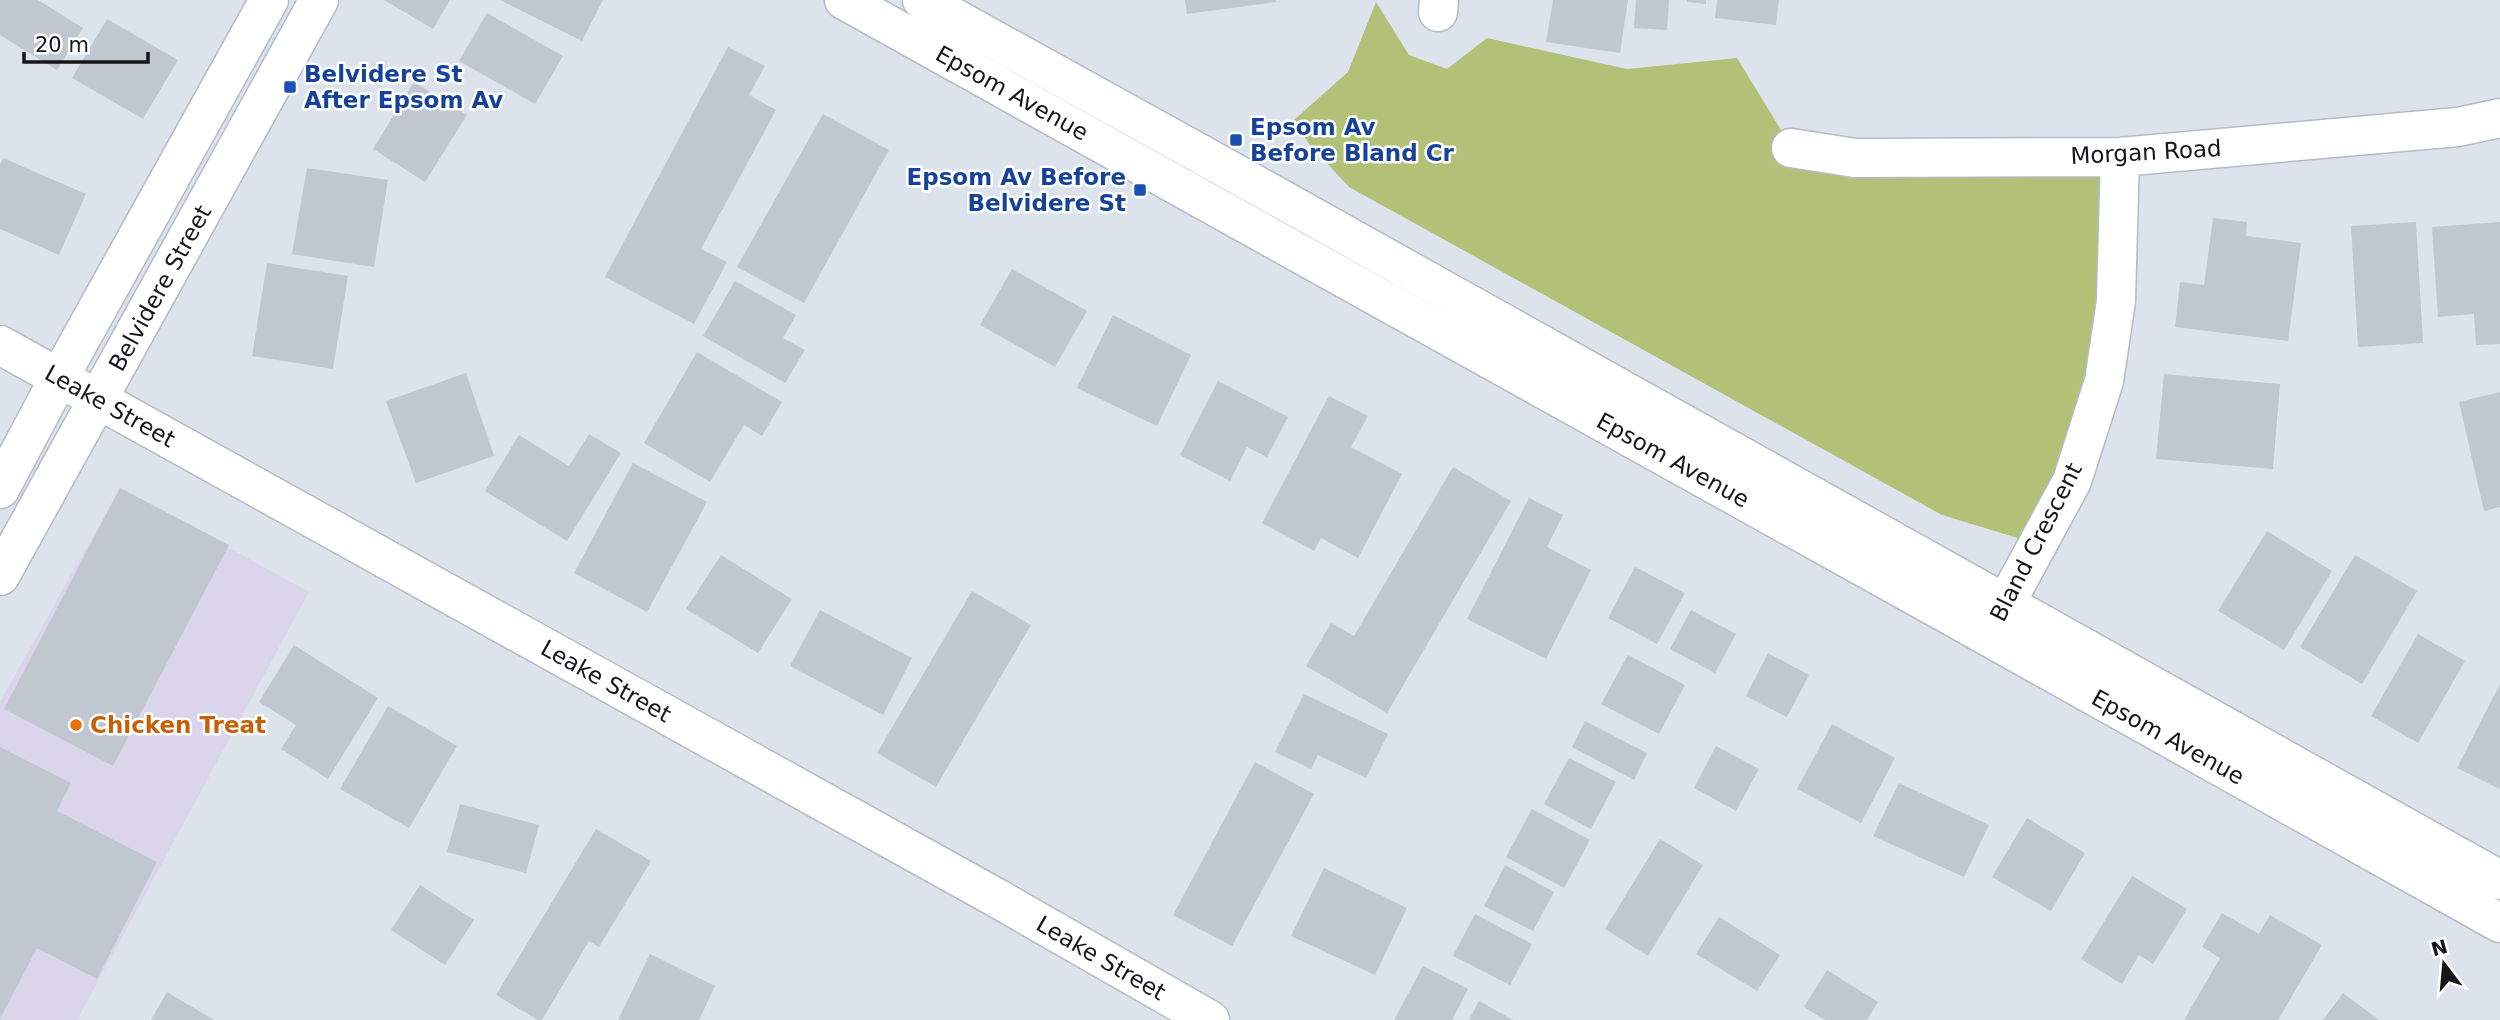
<svg xmlns="http://www.w3.org/2000/svg" width="2500" height="1020" font-family="'DejaVu Sans',sans-serif">
  <style>
    .commercial { fill: #dad5eb }
    .green { fill: #b3c178 }
    .building { fill: #c0c7d1 }
    .lines { fill: none; stroke-linecap: round; stroke-linejoin: round }
    .street-casing { stroke: #b4bbc5; stroke-width: 41 }
    .secondary-casing { stroke: #b4bbc5; stroke-width: 41 }
    .street { stroke: #fff; stroke-width: 38 }
    .secondary { stroke: #fff; stroke-width: 38 }
    .transit-dot { fill: #1a4fb4; stroke: #fff; stroke-width: 2.5 }
    .food-dot { fill: #e8710a; stroke: #fff; stroke-width: 2.5 }
    .labels { text-anchor: middle; stroke-width: 5; stroke-linejoin: round; paint-order: stroke }
    .transit-label { font-size: 23px; font-weight: bold; fill: #164399; stroke: #fff; text-anchor: start }
    .street-label { font-size: 23px; fill: #14161a; stroke: #fff }
    .food-label { font-size: 23px; font-weight: bold; fill: #c56008; stroke: #fff; text-anchor: start }
  </style>
  <rect width="100%" height="100%" fill="#dce3ed"/>
  <!-- commercial -->
  <path class="commercial" d="M 120,488 L 309,592 L 77,1020 L 0,1020 L 0,702 Z"/>
  <!-- green -->
  <path class="green" d="M 1376,2 L 1409,55 L 1447,69 L 1487,38 L 1627,69 L 1737,58 L 1792,148 L 2120,157 L 2116,301 L 2037,544 L 1942,515 L 1349,187 L 1309,144 L 1294,120 L 1348,72 Z"/>
  <!-- building -->
  <path class="building" d="M 0,0 L 38,0 L 83,28 L 57,70 L 0,35 Z
    M 384,0 L 450,0 L 433,29 Z
    M 500,0 L 603,0 L 582,41 Z
    M 1185,0 L 1276,0 L 1276,2 L 1187,14 Z
    M 1553,0 L 1628,0 L 1620,53 L 1546,42 Z
    M 1636,0 L 1669,0 L 1667,30 L 1634,28 Z
    M 1687,0 L 1706,0 L 1706,4 L 1687,2 Z
    M 1717,0 L 1779,0 L 1776,25 L 1715,18 Z
    M 487,13 L 563,56 L 535,104 L 459,61 Z
    M 107,19 L 178,60 L 143,119 L 72,78 Z
    M 728,47 L 765,66 L 749,95 L 776,110 L 701,249 L 727,262 L 694,324 L 605,277 Z
    M 414,82 L 467,115 L 425,182 L 373,149 Z
    M 823,114 L 889,150 L 804,303 L 737,267 Z
    M 3,158 L 86,194 L 59,255 L 0,229 L 0,165 Z
    M 307,168 L 388,180 L 374,267 L 292,254 Z
    M 2213,218 L 2247,222 L 2246,236 L 2301,243 L 2288,341 L 2175,327 L 2180,282 L 2204,285 Z
    M 2416,222 L 2423,343 L 2358,347 L 2351,226 Z
    M 2500,222 L 2500,344 L 2476,345 L 2474,314 L 2438,317 L 2432,227 Z
    M 267,263 L 348,276 L 333,369 L 252,356 Z
    M 1012,269 L 1087,311 L 1055,367 L 980,325 Z
    M 735,281 L 796,315 L 783,338 L 805,350 L 785,383 L 703,336 Z
    M 1113,315 L 1191,355 L 1157,426 L 1077,388 Z
    M 697,352 L 782,402 L 762,436 L 744,425 L 710,482 L 644,443 Z
    M 466,373 L 494,456 L 416,483 L 386,401 Z
    M 2164,374 L 2280,384 L 2273,469 L 2156,459 Z
    M 1218,381 L 1288,417 L 1267,457 L 1247,447 L 1230,481 L 1180,455 Z
    M 2500,392 L 2500,507 L 2484,511 L 2459,402 Z
    M 1329,396 L 1368,416 L 1351,447 L 1402,474 L 1358,558 L 1321,538 L 1314,551 L 1262,523 Z
    M 589,434 L 621,453 L 567,541 L 485,491 L 519,435 L 569,466 Z
    M 633,463 L 707,502 L 647,612 L 574,573 Z
    M 1453,467 L 1511,501 L 1387,713 L 1306,666 L 1331,623 L 1354,636 Z
    M 120,488 L 229,545 L 113,766 L 4,709 Z
    M 1529,498 L 1563,515 L 1547,547 L 1591,570 L 1546,659 L 1467,619 Z
    M 2267,531 L 2332,571 L 2284,650 L 2218,611 Z
    M 721,555 L 792,599 L 758,653 L 686,609 Z
    M 2355,555 L 2417,591 L 2362,684 L 2300,647 Z
    M 1635,567 L 1685,593 L 1657,644 L 1608,618 Z
    M 972,591 L 1031,625 L 936,787 L 877,753 Z
    M 820,610 L 912,658 L 883,715 L 790,666 Z
    M 1691,610 L 1736,634 L 1715,673 L 1670,649 Z
    M 2418,634 L 2465,661 L 2418,743 L 2371,716 Z
    M 294,645 L 378,698 L 328,779 L 281,749 L 296,725 L 259,702 Z
    M 1768,653 L 1809,675 L 1787,717 L 1746,696 Z
    M 1628,655 L 1685,685 L 1659,734 L 1601,704 Z
    M 2500,684 L 2500,789 L 2457,768 Z
    M 1304,694 L 1388,734 L 1366,778 L 1318,755 L 1311,769 L 1275,752 Z
    M 388,706 L 457,746 L 409,828 L 340,789 Z
    M 1585,721 L 1647,753 L 1634,780 L 1572,747 Z
    M 1832,724 L 1895,758 L 1861,823 L 1797,789 Z
    M 1716,746 L 1759,769 L 1736,811 L 1694,788 Z
    M 0,747 L 71,783 L 57,811 L 157,862 L 97,979 L 37,948 L 0,1019 Z
    M 1569,758 L 1616,782 L 1591,829 L 1544,804 Z
    M 1255,762 L 1314,794 L 1232,946 L 1173,915 Z
    M 1899,783 L 1989,825 L 1964,877 L 1873,836 Z
    M 460,804 L 539,825 L 526,873 L 447,852 Z
    M 1532,809 L 1590,840 L 1564,888 L 1506,857 Z
    M 2027,818 L 2085,853 L 2051,911 L 1992,877 Z
    M 596,829 L 651,861 L 599,947 L 589,941 L 542,1020 L 538,1020 L 496,995 Z
    M 1660,839 L 1703,865 L 1648,956 L 1605,929 Z
    M 1505,865 L 1554,892 L 1533,931 L 1484,906 Z
    M 1324,868 L 1407,908 L 1375,975 L 1291,936 Z
    M 2132,876 L 2187,909 L 2153,964 L 2139,955 L 2122,984 L 2081,959 Z
    M 420,885 L 474,920 L 445,965 L 391,930 Z
    M 2222,913 L 2259,934 L 2270,915 L 2322,945 L 2278,1020 L 2184,1020 L 2220,958 L 2202,947 Z
    M 1475,914 L 1532,944 L 1510,985 L 1453,956 Z
    M 1719,917 L 1780,955 L 1757,991 L 1696,954 Z
    M 650,954 L 715,986 L 699,1020 L 618,1020 Z
    M 1423,966 L 1468,989 L 1452,1020 L 1394,1020 Z
    M 1827,970 L 1878,1002 L 1867,1020 L 1825,1020 L 1804,1007 Z
    M 167,992 L 214,1020 L 151,1020 Z
    M 2343,993 L 2379,1020 L 2323,1020 Z
    M 1479,1001 L 1513,1020 L 1469,1020 Z"/>
  <g class="lines">
    <!-- street casing -->
    <g class="street-casing">
      <path id="street" d="M 1438,12 L 1439,0
        M 1791,148 L 1855,158 L 2120,157 L 2458,127 L 2500,118
        M 0,345 L 995,897 L 1210,1020
        M 1989,634 L 2072,481 L 2104,381 L 2116,301 L 2120,157"/>
    </g>
    <!-- secondary casing -->
    <g class="secondary-casing">
      <path id="secondary" d="M 844,0 L 1955,618 L 2500,923
        M 922,0 L 1213,161 L 2500,880
        M 0,489 L 59,378 L 269,0
        M 0,576 L 319,0"/>
    </g>
    <!-- street -->
    <use href="#street" class="street"/>
    <!-- secondary -->
    <use href="#secondary" class="secondary"/>
  </g>
  <!-- markers -->
  <g class="transit-dot">
    <rect x="283" y="80" width="14" height="14" rx="3.5"/>
    <rect x="1229" y="133" width="14" height="14" rx="3.5"/>
    <rect x="1133" y="183" width="14" height="14" rx="3.5"/>
  </g>
  <circle class="food-dot" cx="76" cy="725" r="7"/>
  <g class="labels">
    <!-- transit labels -->
    <g class="transit-label">
      <text x="304" y="82">Belvidere St<tspan x="304" dy="26">After Epsom Av</tspan></text>
      <text x="1250" y="135">Epsom Av<tspan x="1250" dy="26">Before Bland Cr</tspan></text>
      <text x="1126" y="185" text-anchor="end">Epsom Av Before<tspan x="1126" dy="26">Belvidere St</tspan></text>
    </g>
    <!-- street labels -->
    <g class="street-label">
      <text transform="translate(1012 93) rotate(29)" y="8">Epsom Avenue</text>
      <text transform="translate(2146 152) rotate(-3)" y="8">Morgan Road</text>
      <text transform="translate(160 288) rotate(-61)" y="8">Belvidere Street</text>
      <text transform="translate(110 406) rotate(29)" y="8">Leake Street</text>
      <text transform="translate(1673 460) rotate(29)" y="8">Epsom Avenue</text>
      <text transform="translate(2036 542) rotate(-63)" y="8">Bland Crescent</text>
      <text transform="translate(606 681) rotate(29)" y="8">Leake Street</text>
      <text transform="translate(2168 737) rotate(29)" y="8">Epsom Avenue</text>
      <text transform="translate(1101 958) rotate(30)" y="8">Leake Street</text>
    </g>
    <!-- food labels -->
    <g class="food-label">
      <text x="90" y="733">Chicken Treat</text>
    </g>
  </g>
  <!-- north arrow -->
  <g transform="translate(2444 964) rotate(344)" stroke="#ffffff" stroke-width="5" paint-order="stroke">
  <path d="M0-5L12 26L0 18L-12 26Z" fill="#14161a"/>
  <text y="-10" font-size="19" font-weight="bold" text-anchor="middle" fill="#14161a">N</text>
  </g>
  <!-- scale -->
  <path d="M24 52v10h124v-10" fill="none" stroke="#14161a" stroke-width="3.5"/>
  <text x="35" y="52" font-size="21" fill="#14161a" stroke="#ffffff" stroke-width="5" paint-order="stroke">20 m</text>
</svg>
